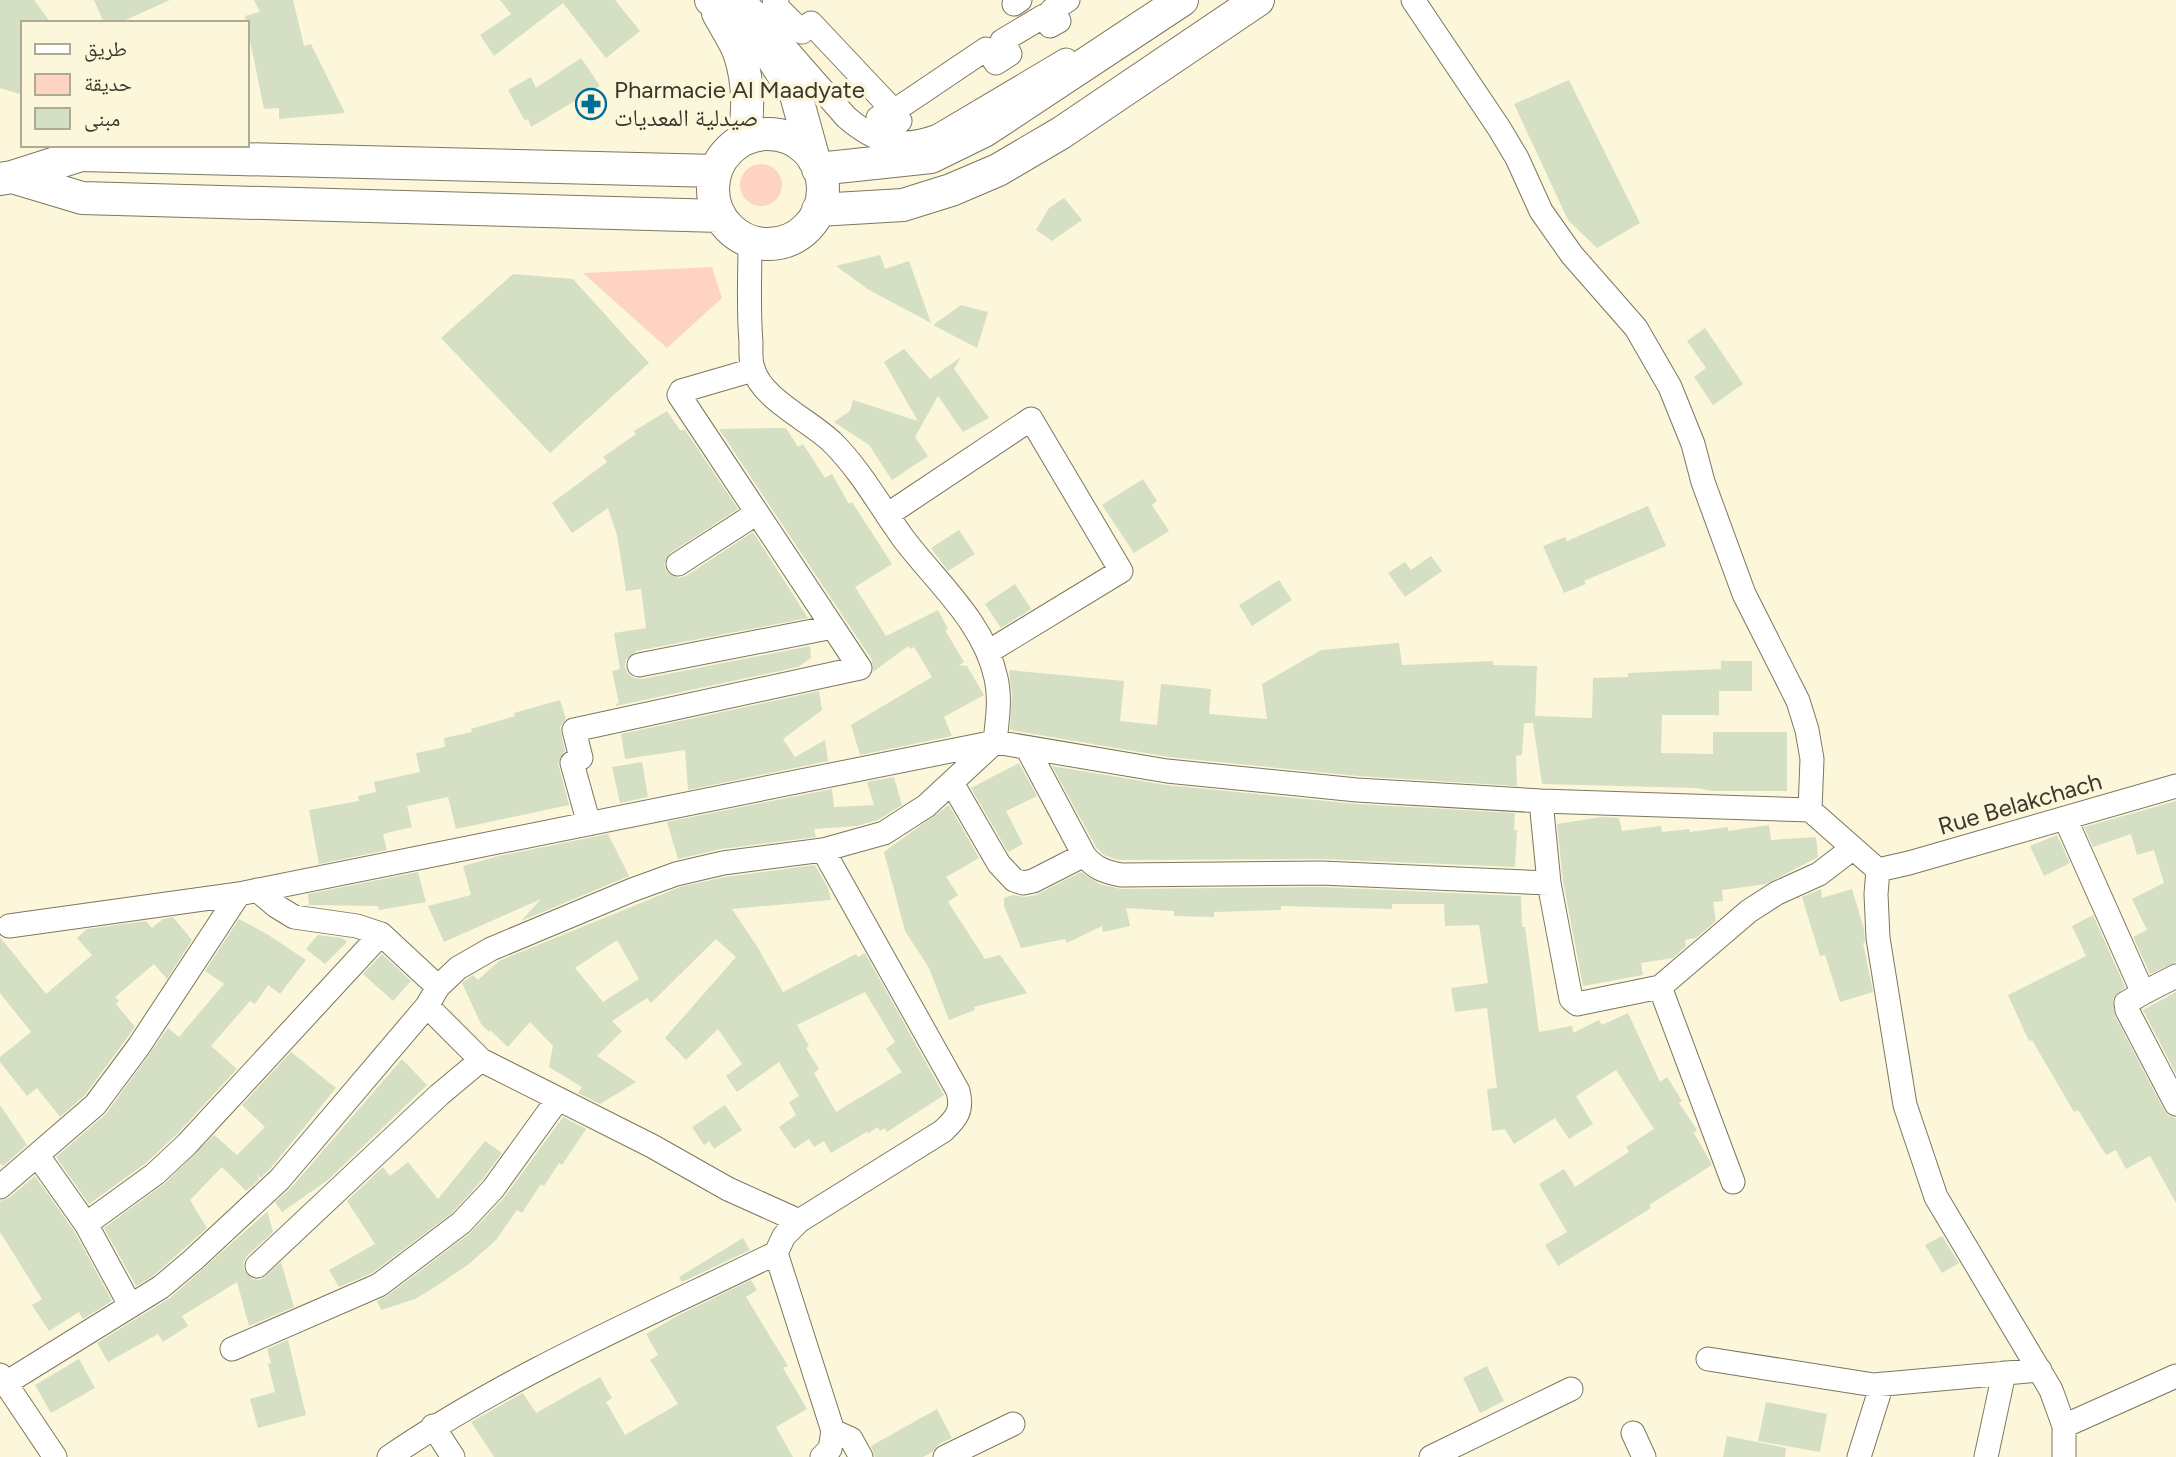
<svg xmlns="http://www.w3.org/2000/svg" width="2176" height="1457" font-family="Figtree,'Noto Naskh Arabic',sans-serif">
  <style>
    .green { fill: #ffd3c2 }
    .building { fill: #d4dfc4; fill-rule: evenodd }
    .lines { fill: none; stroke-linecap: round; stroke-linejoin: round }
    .street-casing { stroke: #7c775e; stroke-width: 25 }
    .secondary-casing { stroke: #7c775e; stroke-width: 34 }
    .street { stroke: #fff; stroke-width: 23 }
    .secondary { stroke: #fff; stroke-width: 32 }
    .labels { text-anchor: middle; stroke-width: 7; stroke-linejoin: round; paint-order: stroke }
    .poi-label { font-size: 24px; fill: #3a382d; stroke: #fcf7da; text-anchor: start }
    .street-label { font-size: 24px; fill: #3a382d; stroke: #fcf7da }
  </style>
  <rect width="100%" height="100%" fill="#fcf7da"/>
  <!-- green -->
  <path class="green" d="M740 185a21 21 0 1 1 42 0a21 21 0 1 1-42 0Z
    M 712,267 L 722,298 L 667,348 L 583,273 Z"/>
  <!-- building -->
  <path class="building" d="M 0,0 L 34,0 L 51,23 L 23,23 L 23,95 L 0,88 Z
    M 94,0 L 170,0 L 119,23 L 104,23 Z
    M 254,0 L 293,0 L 304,46 L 311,44 L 345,113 L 279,119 L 279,108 L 264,109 L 245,16 L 260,12 Z
    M 500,0 L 615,0 L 640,31 L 606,58 L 563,3 L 494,56 L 480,35 L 511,14 Z
    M 581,58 L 600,86 L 531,127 L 528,119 L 525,121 L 508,90 L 531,77 L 536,88 Z
    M 1569,80 L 1640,223 L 1597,248 L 1568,220 L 1514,104 Z
    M 1064,198 L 1082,220 L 1052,241 L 1036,230 L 1049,208 Z
    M 880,255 L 885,269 L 909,261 L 931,323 L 869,290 L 836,266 Z
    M 513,274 L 573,279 L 649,363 L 550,453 L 441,338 Z
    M 961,305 L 988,312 L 977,348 L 933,325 Z
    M 1705,328 L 1743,384 L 1713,405 L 1694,377 L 1706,368 L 1687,341 Z
    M 904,349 L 930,379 L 961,357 L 954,369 L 989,418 L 963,432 L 938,396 L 915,437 L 928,456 L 892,480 L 869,445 L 834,422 L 850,411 L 853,400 L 918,421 L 884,362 Z
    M 667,411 L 680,430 L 685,430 L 738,509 L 670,553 L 664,564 L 667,572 L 678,578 L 686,576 L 753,532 L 808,618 L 636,651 L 626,660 L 625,667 L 628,674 L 634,678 L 642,679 L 810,646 L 811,658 L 798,667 L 616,706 L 616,704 L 619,703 L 612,671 L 620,669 L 614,633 L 646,628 L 641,589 L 626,591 L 617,535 L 608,508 L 572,533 L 552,503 L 607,462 L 603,457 L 636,434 L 634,431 Z
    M 786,428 L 798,447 L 803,444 L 825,478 L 832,474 L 849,504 L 852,502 L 892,564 L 855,587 L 886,636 L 938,610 L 948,629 L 945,630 L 964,662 L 959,665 L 967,666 L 984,695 L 944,717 L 952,736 L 860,755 L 851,725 L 932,677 L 914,647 L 910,649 L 908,646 L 873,672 L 872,660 L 719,429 Z
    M 1143,479 L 1157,501 L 1152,505 L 1169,531 L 1134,553 L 1102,505 Z
    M 1648,506 L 1666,546 L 1584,581 L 1586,584 L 1564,593 L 1543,546 L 1565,537 L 1567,541 Z
    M 959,530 L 975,554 L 948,571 L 931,548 Z
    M 1431,556 L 1442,571 L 1405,597 L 1388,573 L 1405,562 L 1411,570 Z
    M 1279,580 L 1292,600 L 1252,626 L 1239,605 Z
    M 1015,584 L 1031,609 L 1001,628 L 985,604 Z
    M 1399,643 L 1402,665 L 1493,661 L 1493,665 L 1537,666 L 1535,716 L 1592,718 L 1593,678 L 1628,677 L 1628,673 L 1721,669 L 1721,661 L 1752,661 L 1752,691 L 1719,691 L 1719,715 L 1662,715 L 1661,753 L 1713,754 L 1713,732 L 1787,732 L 1787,791 L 1712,791 L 1697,788 L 1542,784 L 1533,723 L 1524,723 L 1522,755 L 1516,756 L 1517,786 L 1358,776 L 1169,757 L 1010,730 L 1012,694 L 1009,670 L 1124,681 L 1120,721 L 1157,725 L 1161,684 L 1211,689 L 1209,714 L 1267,719 L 1262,684 L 1321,650 Z
    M 819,691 L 822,710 L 783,739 L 795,757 L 825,740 L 828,761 L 688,790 L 685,750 L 625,759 L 621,734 Z
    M 560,700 L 566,719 L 560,727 L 565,751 L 558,763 L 569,805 L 456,829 L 448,797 L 407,806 L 412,827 L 383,834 L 387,850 L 319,864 L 309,810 L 359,801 L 358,796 L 376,792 L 374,782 L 420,772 L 416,753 L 445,747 L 444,738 L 472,732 L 471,729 L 515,716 L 514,713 Z
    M 642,762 L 648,797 L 620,803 L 612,767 Z
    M 1019,763 L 1037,796 L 1006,811 L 1023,844 L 1008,852 L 971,788 Z
    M 1052,766 L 1166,785 L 1356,804 L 1515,813 L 1514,830 L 1517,830 L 1515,867 L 1322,859 L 1118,860 L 1104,855 L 1096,847 Z
    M 894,777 L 902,805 L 878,820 L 857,826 L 814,829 L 816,837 L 721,849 L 678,859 L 667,822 L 832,789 L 834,807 L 874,805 L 867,782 Z
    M 2176,801 L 2176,962 L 2150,974 L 2133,937 L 2147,930 L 2132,899 L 2164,883 L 2154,850 L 2137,855 L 2131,834 L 2093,847 L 2084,827 Z
    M 949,805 L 979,858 L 946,877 L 958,895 L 948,902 L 985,959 L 1000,955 L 1027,993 L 974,1007 L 975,1010 L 949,1020 L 929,968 L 905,931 L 884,852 Z
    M 1601,817 L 1619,818 L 1622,831 L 1661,826 L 1662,832 L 1689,829 L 1690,832 L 1728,827 L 1728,831 L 1769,825 L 1771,840 L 1816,837 L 1818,857 L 1766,884 L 1722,890 L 1723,901 L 1713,902 L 1716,921 L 1696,938 L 1685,940 L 1686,946 L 1673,958 L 1641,963 L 1643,975 L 1583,986 L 1563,881 L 1557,824 Z
    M 608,834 L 629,876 L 521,921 L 541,899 L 444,942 L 428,906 L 471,895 L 463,866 L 499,856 Z
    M 2057,835 L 2070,863 L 2044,876 L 2030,846 Z
    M 815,865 L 828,888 L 831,900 L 732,909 L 758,948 L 783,992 L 856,954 L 858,957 L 865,953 L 944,1095 L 887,1132 L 885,1128 L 880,1131 L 878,1127 L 867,1134 L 868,1131 L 831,1153 L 824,1141 L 814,1147 L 809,1139 L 794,1149 L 779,1127 L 796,1115 L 789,1102 L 799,1096 L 779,1062 L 737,1092 L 726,1076 L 742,1064 L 718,1029 L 686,1060 L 665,1038 L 736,957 L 716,939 L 651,1003 L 647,998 L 612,1021 L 622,1031 L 597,1056 L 636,1082 L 600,1104 L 578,1093 L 582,1087 L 549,1067 L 553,1046 L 530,1022 L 508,1047 L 490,1030 L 489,1032 L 481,1024 L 462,983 L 473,975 L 478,980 L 499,961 L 680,887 L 725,877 ZM 617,940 L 639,979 L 603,1002 L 575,968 ZM 865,992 L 895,1042 L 886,1049 L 902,1072 L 836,1112 L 814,1073 L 819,1069 L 806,1048 L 809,1046 L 797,1025 Z
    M 418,872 L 426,902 L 379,910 L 378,906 L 309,905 L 308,894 Z
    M 1081,872 L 1099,884 L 1121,889 L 1321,887 L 1521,896 L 1522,927 L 1525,927 L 1539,1032 L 1572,1026 L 1573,1033 L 1599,1020 L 1602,1025 L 1628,1013 L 1660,1082 L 1667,1077 L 1682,1101 L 1679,1103 L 1697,1130 L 1694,1133 L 1712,1165 L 1649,1205 L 1651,1208 L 1558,1266 L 1545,1245 L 1567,1232 L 1539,1184 L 1564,1169 L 1575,1187 L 1629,1152 L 1626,1147 L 1654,1129 L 1616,1070 L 1576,1096 L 1593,1124 L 1569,1139 L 1555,1118 L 1514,1144 L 1505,1129 L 1492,1131 L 1487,1089 L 1497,1088 L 1487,1008 L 1455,1012 L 1451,988 L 1488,983 L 1479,925 L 1445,926 L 1444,904 L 1392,904 L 1392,909 L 1281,906 L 1281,910 L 1214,912 L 1214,917 L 1174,916 L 1174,911 L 1126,908 L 1130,926 L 1103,932 L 1102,926 L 1067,943 L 1065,939 L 1021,948 L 1004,906 L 1004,898 L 1013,895 L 1025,897 L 1036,895 Z
    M 1821,889 L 1822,898 L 1852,889 L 1864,929 L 1865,943 L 1863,943 L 1873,992 L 1840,1002 L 1825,955 L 1820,956 L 1802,897 Z
    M 2093,915 L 2125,987 L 2113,998 L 2115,1016 L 2164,1110 L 2169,1116 L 2176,1118 L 2176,1203 L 2150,1156 L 2126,1169 L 2116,1150 L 2106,1155 L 2078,1110 L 2074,1112 L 2032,1040 L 2029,1041 L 2008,995 L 2086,956 L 2072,926 Z
    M 173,917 L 192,940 L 167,979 L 154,964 L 115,997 L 119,1001 L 116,1004 L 135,1027 L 85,1095 L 60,1117 L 37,1088 L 27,1096 L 0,1062 L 0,1057 L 31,1032 L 0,993 L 0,937 L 46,994 L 92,955 L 77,938 L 87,929 L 146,921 L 152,928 L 163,919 Z
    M 239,919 L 267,934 L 306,960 L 280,994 L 268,985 L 255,1004 L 250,1001 L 211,1046 L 237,1069 L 177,1134 L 146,1163 L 89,1204 L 56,1157 L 106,1114 L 168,1028 L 179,1037 L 224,984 L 205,971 Z
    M 318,935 L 342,938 L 347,942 L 325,964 L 306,949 Z
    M 382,954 L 411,981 L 393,1001 L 363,974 Z
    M 2176,992 L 2176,1074 L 2143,1010 Z
    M 291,1052 L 336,1088 L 270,1169 L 260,1178 L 257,1172 L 259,1180 L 246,1191 L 222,1167 L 190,1200 L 207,1228 L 153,1276 L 136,1286 L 104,1228 L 164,1184 L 214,1135 L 237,1155 L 265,1127 L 242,1105 Z
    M 402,1059 L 427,1085 L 328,1180 L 282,1212 L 275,1202 L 291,1188 Z
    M 0,1105 L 27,1145 L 3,1166 L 0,1163 Z
    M 725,1105 L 742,1130 L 714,1149 L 709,1141 L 704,1145 L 692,1127 Z
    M 563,1117 L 586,1129 L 562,1165 L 559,1163 L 544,1186 L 541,1184 L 522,1213 L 517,1210 L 496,1240 L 469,1264 L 435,1287 L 415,1299 L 381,1310 L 377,1301 L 387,1296 L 469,1234 L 503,1199 Z
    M 485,1141 L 502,1153 L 482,1180 L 452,1213 L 372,1273 L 339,1287 L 329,1270 L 375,1244 L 347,1201 L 383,1167 L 390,1176 L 408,1162 L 438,1199 Z
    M 35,1176 L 74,1231 L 112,1301 L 83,1319 L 79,1312 L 49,1331 L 32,1305 L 42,1299 L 0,1232 L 0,1201 L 9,1198 Z
    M 267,1210 L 273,1232 L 247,1256 L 243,1263 L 244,1270 L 252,1279 L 260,1280 L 281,1262 L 294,1307 L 249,1326 L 237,1282 L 182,1316 L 188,1326 L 163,1342 L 158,1334 L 108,1362 L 97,1343 L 170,1298 L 267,1212 Z
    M 1942,1236 L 1959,1263 L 1942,1273 L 1925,1245 Z
    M 743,1238 L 750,1250 L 682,1282 L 679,1277 Z
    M 751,1280 L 757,1290 L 746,1297 L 788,1366 L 783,1368 L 807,1409 L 776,1427 L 793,1457 L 494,1457 L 471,1422 L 523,1393 L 536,1413 L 600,1377 L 612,1398 L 606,1402 L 625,1435 L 678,1404 L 650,1360 L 658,1355 L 646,1334 L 679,1315 Z
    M 288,1340 L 306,1415 L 258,1428 L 250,1399 L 275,1392 L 268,1364 L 271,1363 L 267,1349 Z
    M 79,1359 L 95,1388 L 51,1413 L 35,1385 Z
    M 1487,1366 L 1504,1401 L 1480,1413 L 1463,1378 Z
    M 1766,1402 L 1827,1414 L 1820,1452 L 1758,1441 Z
    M 937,1409 L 952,1438 L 939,1444 L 932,1452 L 923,1457 L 875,1457 L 871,1446 Z
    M 1727,1436 L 1786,1448 L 1785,1457 L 1723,1457 Z"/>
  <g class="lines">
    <!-- street casing -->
    <g class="street-casing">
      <path id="street" d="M 744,0 L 846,117 C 876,143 900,150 938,136 L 1066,60
        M 777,0 L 774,4 L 802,32 L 811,23 L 892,109 L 878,118 L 886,130 L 900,121 L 894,111 L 986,49 L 996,63 L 1010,54 L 1002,41 L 1044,16 L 1050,26 L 1059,21 L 1052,10 L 1068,0
        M 1413,0 L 1499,128 L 1517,158 L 1541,211 L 1572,255 L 1636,328 L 1670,387 L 1693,444 L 1703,482 L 1744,594 L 1798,701 L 1807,730 L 1812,759 L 1810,810
        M 1014,4 L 1020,0
        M 887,515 L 1031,419 L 1121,571 L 988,652
        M 678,564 L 757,513
        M 639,665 L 833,627
        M 1027,748 L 1084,855 C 1094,868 1105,872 1121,875 L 1321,873 L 1549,883
        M 952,783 L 999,864 L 1014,880 L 1023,883 L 1033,881 L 1084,855
        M 1541,801 L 1549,883 L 1571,999 L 1577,1004 L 1660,987 L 1749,911 L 1777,893 L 1819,874 L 1853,848
        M 2065,818 L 2143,993 L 2126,1003 L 2127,1010 L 2176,1104
        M 589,824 L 572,763 L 581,758 L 574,730 L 860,668 L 679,395 L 681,391 L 753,370
        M 1878,870 L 1876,894 L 1878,938 L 1905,1105 L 1936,1197 L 2051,1390 L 2064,1426 L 2064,1457
        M 1878,870 L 1909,863 L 2176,786
        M 257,890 L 276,906 L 294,917 L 357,926 L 381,934 L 438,987
        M 9,926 L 239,894 L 995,742 L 1167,771 L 1357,790 L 1541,801 L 1810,810 L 1878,870
        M 1660,987 L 1733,1182
        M 2143,993 L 2176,976
        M 427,1006 L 481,1060 L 652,1146 L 728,1189 L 799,1221
        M 38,1156 L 86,1224 L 130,1305
        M 0,1187 L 95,1105 L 139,1046 L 239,894
        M 86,1224 L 155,1174 L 187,1144 L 381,934
        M 776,1253 L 833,1431 L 830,1449 L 822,1457
        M 257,1266 L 439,1095 L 481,1060
        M 232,1349 L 379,1285 L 424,1251 L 461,1223 L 493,1189 L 558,1099
        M 1708,1359 L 1874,1385 L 2040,1370
        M 0,1375 L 55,1457
        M 6,1383 L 161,1287 L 193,1260 L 280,1179 L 427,1006 L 438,987 L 458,968 L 491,949 L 632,890 L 676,874 L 723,863 L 823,850 L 884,833 L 926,806 L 995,742 C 997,721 1001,699 996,678 C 984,622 936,582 903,538 C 880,506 861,471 833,443 C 811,421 761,399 753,368 C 750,360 751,350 751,342 C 748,308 750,274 750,241
        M 433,1426 L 453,1457
        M 2064,1426 L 2176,1376
        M 833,1431 L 851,1439 L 861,1457
        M 1633,1433 L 1644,1457
        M 389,1457 C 509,1375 645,1317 776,1253 L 784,1236 L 799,1221 L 943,1131 C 957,1118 963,1110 958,1091 L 823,850
        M 945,1457 L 1013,1424
        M 1431,1457 L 1571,1389
        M 1859,1457 L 1882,1384
        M 1986,1457 L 2004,1373"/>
    </g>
    <!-- secondary casing -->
    <g class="secondary-casing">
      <path id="secondary" d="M 711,0 L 763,43 L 796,95 L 814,160
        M 718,13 C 725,26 734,39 739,52 C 749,81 749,110 744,139
        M713 189a55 55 0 1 1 110 0a55 55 0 1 1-110 0Z
        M 818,169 L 931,157 L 984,131 L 1182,0
        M 12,177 L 82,198 L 720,216
        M 0,179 L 12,177 L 81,155 L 716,171
        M 818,210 L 903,205 L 951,190 L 998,170 L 1061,133 L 1258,0"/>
    </g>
    <!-- street -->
    <use href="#street" class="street"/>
    <!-- secondary -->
    <use href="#secondary" class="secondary"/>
  </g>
  <!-- icons -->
  <defs>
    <g id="pharmacy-ring" transform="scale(1.575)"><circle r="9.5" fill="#fcf7da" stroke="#006d99" stroke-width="1.5"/><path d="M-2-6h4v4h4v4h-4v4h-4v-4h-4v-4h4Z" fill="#006d99"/></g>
  </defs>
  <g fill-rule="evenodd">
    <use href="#pharmacy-ring" x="591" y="104"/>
  </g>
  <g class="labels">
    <!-- poi labels -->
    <g class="poi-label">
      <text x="614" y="98">Pharmacie Al Maadyate<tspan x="614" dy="28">صيدلية المعديات</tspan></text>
    </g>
    <!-- street labels -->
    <g class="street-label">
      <text transform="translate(2020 804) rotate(-16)" y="8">Rue Belakchach</text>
    </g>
  </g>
  <!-- legend -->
  <rect x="21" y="21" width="228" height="126" fill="#fcf7da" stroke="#aeab95" stroke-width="2"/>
  <rect x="35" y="44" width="35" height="10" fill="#ffffff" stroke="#aeab95" stroke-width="2"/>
  <text x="84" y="56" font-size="21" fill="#3a382d">طريق</text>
  <rect x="35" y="74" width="35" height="21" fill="#ffd3c2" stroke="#aeab95" stroke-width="2"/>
  <text x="84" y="91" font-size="21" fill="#3a382d">حديقة</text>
  <rect x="35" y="108" width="35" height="21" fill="#d4dfc4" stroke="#aeab95" stroke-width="2"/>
  <text x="84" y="126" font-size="21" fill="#3a382d">مبنى</text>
</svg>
